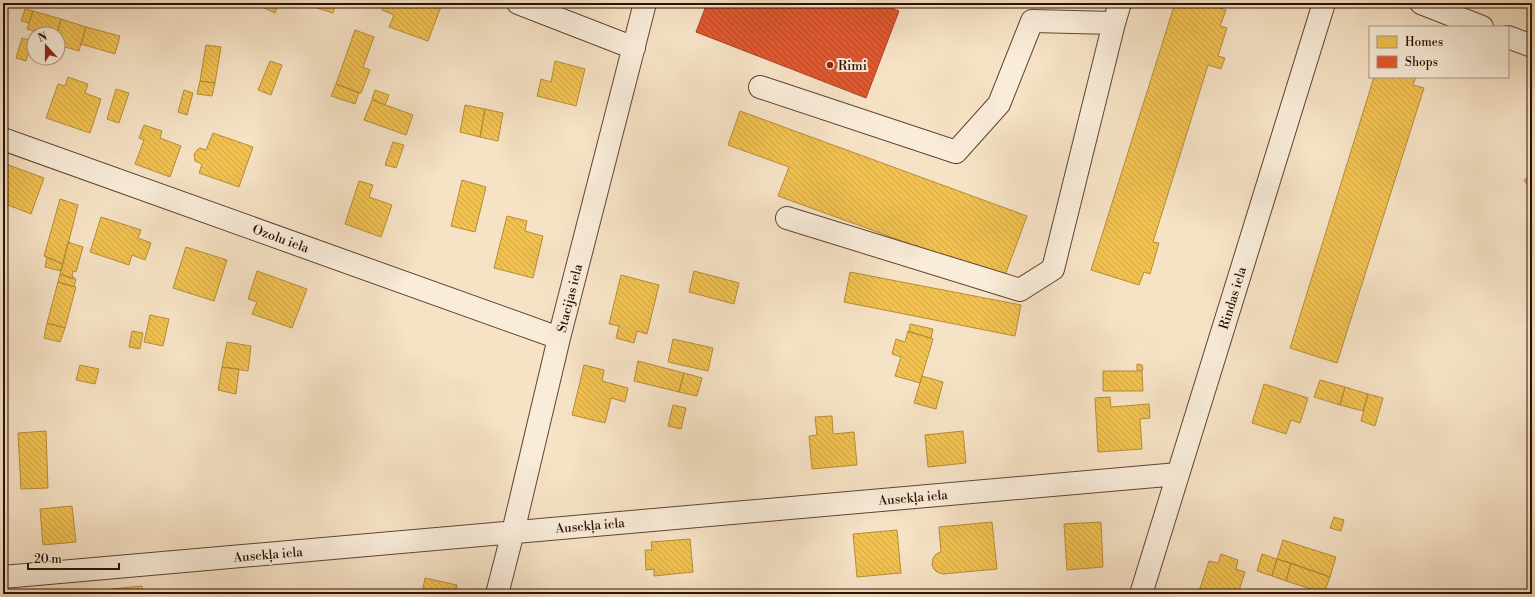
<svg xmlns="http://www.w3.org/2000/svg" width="1535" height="597" font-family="'Libre Bodoni',serif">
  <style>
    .homes { fill: url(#homes-back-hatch); stroke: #b68c38 }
    .shops { fill: url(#shops-back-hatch); stroke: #ac4221 }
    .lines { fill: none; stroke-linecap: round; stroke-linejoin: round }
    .minor-casing { stroke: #5e4434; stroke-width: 24 }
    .minor { stroke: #f9ecd9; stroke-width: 22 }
    .poi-dot { fill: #8f2418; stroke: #f9ecd9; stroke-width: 1.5 }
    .labels { text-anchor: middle; stroke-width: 4; stroke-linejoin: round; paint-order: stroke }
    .poi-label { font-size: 13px; fill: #2b1004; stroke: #f9ecd9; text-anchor: start }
    .street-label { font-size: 13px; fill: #2b1004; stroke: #f9ecd9 }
  </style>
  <defs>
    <pattern id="homes-back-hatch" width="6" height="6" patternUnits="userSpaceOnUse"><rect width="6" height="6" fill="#f2c14e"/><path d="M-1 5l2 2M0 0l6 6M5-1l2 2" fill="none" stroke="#d0a542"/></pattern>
    <pattern id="shops-back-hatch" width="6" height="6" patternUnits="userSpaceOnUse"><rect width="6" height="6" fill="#e4572e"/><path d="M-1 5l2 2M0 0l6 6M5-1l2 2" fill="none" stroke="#b94725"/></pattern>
  </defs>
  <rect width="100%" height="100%" fill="#f6e2c5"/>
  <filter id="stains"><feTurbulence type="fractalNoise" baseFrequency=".005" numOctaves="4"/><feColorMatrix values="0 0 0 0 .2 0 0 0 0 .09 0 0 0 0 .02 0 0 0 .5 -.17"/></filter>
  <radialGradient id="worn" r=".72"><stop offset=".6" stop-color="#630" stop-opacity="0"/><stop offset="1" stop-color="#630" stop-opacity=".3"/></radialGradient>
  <!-- homes -->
  <path class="homes" d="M 258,3 L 279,3 L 275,13 L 258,5 Z
    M 315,3 L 336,3 L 333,13 L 314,7 Z
    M 337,3 L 354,3 L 353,8 Z
    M 385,3 L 438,3 L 442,4 L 428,41 L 389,27 L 394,15 L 382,10 Z
    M 1175,3 L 1205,3 L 1226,10 L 1220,26 L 1227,28 L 1218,56 L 1225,58 L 1221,69 L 1208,65 L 1153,242 L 1159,243 L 1150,274 L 1144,272 L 1139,285 L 1091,270 Z
    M 25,9 L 33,11 L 29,23 L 21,21 Z
    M 33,11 L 61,19 L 57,34 L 46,34 L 27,29 Z
    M 61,19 L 86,27 L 79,51 L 58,45 L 58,34 L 57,34 Z
    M 86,27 L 120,36 L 115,54 L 81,44 Z
    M 355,30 L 374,37 L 363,67 L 370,70 L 361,93 L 336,84 Z
    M 22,38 L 32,41 L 26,61 L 16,58 Z
    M 206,45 L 221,47 L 215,83 L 200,81 Z
    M 270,61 L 282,65 L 271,95 L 258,90 Z
    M 555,61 L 585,69 L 576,106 L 537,96 L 541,79 L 551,82 Z
    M 68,77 L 88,84 L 85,93 L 101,99 L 90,133 L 46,118 L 58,84 L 65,86 Z
    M 1374,77 L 1416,77 L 1413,85 L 1424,88 L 1337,363 L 1290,348 Z
    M 200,81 L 215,83 L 212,96 L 197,94 Z
    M 336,84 L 359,93 L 355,104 L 331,96 Z
    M 116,89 L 129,93 L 119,123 L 107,119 Z
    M 184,90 L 193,93 L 187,115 L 178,112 Z
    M 375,90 L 389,95 L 385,105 L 372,99 Z
    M 372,100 L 413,115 L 406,135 L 364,120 Z
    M 465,105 L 485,109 L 480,137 L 460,132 Z
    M 485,109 L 503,113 L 498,141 L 480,137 Z
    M 740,111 L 1027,216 L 1004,278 L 778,196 L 789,167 L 728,145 Z
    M 144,125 L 162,131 L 160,138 L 181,146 L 170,177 L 135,164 L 144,140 L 139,138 Z
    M 213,133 L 253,147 L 239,187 L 199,173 L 202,164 L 195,161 L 194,154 L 197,150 L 200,148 L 206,150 Z
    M 393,142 L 404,145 L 396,168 L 385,165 Z
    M 3,163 L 44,178 L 31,214 L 3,203 Z
    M 1532,175 L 1532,192 L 1524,180 Z
    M 462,180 L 486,187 L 475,232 L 451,226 Z
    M 359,181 L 373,185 L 369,197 L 392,205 L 381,237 L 345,224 Z
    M 60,199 L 78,205 L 63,264 L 44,256 Z
    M 507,216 L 527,221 L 525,231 L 543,236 L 533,278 L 494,268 Z
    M 101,217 L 141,230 L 138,238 L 151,243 L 145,260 L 132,255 L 129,265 L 90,252 Z
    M 68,242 L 83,247 L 76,272 L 73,271 L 72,276 L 74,277 L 73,279 L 60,274 Z
    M 186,247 L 227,260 L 214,301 L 173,288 Z
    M 47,257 L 63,264 L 61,271 L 45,267 Z
    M 257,271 L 307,289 L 292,328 L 252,314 L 257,302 L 248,299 Z
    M 694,271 L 739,283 L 734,304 L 689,292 Z
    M 850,272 L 1021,305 L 1015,336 L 844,302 Z
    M 60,274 L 76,279 L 74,287 L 58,282 Z
    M 621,275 L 659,285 L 647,334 L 637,331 L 634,343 L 616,338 L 619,326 L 609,324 Z
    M 58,282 L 76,287 L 65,328 L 47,323 Z
    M 150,315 L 169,319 L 163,346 L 144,342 Z
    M 47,323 L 65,328 L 60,342 L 44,338 Z
    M 910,324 L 933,329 L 931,338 L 909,332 Z
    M 132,331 L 143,333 L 140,349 L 129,347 Z
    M 908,331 L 933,339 L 920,383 L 895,376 L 901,357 L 892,354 L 896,339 L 905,342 Z
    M 673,339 L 713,348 L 708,371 L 668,362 Z
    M 227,342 L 251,346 L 248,371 L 222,367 Z
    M 638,361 L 684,373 L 679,392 L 634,381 Z
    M 1137,364 L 1142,365 L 1143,370 L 1137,370 Z
    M 80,365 L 99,369 L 95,384 L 76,380 Z
    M 584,365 L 604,370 L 602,381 L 628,388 L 625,402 L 611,398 L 605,423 L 572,415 Z
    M 222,367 L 239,369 L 236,394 L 218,390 Z
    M 1103,371 L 1142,371 L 1143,391 L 1103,391 Z
    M 684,373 L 702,378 L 697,396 L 679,392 Z
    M 922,376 L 943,382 L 936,409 L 914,403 Z
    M 1320,380 L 1345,387 L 1340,405 L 1314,397 Z
    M 1264,384 L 1308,398 L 1300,423 L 1291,420 L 1286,434 L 1252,423 Z
    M 1345,387 L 1368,394 L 1363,411 L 1340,405 Z
    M 1368,394 L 1383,398 L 1375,426 L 1361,421 Z
    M 1110,397 L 1111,407 L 1149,404 L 1150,418 L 1140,419 L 1142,449 L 1098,452 L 1095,398 Z
    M 673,405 L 686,408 L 681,429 L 668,426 Z
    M 832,416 L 833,434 L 854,432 L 857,465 L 812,469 L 809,436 L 817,435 L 815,417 Z
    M 46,431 L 48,488 L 21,489 L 18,433 Z
    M 963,431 L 966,463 L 928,467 L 925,435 Z
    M 72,506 L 76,542 L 43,545 L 40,509 Z
    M 1334,517 L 1344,520 L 1341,531 L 1330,528 Z
    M 992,522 L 997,569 L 943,574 L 937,572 L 934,569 L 932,565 L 933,558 L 936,554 L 941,552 L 939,527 Z
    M 1101,522 L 1103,567 L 1067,570 L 1064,524 Z
    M 897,530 L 901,573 L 857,577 L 853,534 Z
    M 690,539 L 693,572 L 654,576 L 654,569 L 646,570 L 645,550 L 652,550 L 651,542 Z
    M 1283,540 L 1336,557 L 1330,577 L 1277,559 Z
    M 1221,554 L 1238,560 L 1236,569 L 1245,572 L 1238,594 L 1198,594 L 1209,561 L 1218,563 Z
    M 1262,554 L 1277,559 L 1272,576 L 1257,571 Z
    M 1277,559 L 1291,563 L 1286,581 L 1272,576 Z
    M 1291,563 L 1330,577 L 1324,593 L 1286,581 Z
    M 425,578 L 457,585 L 455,594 L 413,594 L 414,591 L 422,593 Z
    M 142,586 L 143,594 L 111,594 L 111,589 Z"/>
  <!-- shops -->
  <path class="shops" d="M 707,3 L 879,3 L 899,11 L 866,98 L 696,32 Z"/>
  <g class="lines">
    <!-- minor casing -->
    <g class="minor-casing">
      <path id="minor" d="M 518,3 L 634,48
        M 1421,3 L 1482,27
        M 1508,37 L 1532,46
        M 760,87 L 956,152 L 999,104 L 1032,21 L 1114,23
        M 3,139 L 559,338
        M 787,218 L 1020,290 L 1053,269 L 1114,23 L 1120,3
        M 3,577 L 1178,474
        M 497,594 L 513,532 L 559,338 L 645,3
        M 1141,594 L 1324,3"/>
    </g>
    <!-- minor -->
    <use href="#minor" class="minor"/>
  </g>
  <!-- markers -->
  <circle class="poi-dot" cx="830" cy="65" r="4"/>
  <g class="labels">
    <!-- poi labels -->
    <g class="poi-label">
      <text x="838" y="70">Rimi</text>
    </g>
    <!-- street labels -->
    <g class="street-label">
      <text transform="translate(281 238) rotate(20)" y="5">Ozolu iela</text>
      <text transform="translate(569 298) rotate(-76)" y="5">Stacijas iela</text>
      <text transform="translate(1232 298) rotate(-73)" y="5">Rindas iela</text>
      <text transform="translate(913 497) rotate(-5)" y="5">Ausekļa iela</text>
      <text transform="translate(590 525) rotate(-5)" y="5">Ausekļa iela</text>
      <text transform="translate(268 554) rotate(-5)" y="5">Ausekļa iela</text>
    </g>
  </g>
  <!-- margin -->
  <rect width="1535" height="597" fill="none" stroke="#f6e2c5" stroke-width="16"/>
  <rect x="4" y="4" width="1527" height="589" fill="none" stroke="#2b1004" stroke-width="2"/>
  <rect x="8" y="8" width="1519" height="581" fill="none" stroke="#2b1004"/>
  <!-- legend -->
  <rect x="1369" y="26" width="140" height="52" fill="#f9ecd9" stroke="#a79484"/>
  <rect x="1377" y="36" width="20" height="12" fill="#f2c14e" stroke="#a79484"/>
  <text x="1405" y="46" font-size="12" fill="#2b1004">Homes</text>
  <rect x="1377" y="56" width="20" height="12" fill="#e4572e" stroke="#a79484"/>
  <text x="1405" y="66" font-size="12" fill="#2b1004">Shops</text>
  <!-- north arrow -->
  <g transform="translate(46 46) rotate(339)"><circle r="19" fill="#f9ecd9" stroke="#a79484"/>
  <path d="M0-3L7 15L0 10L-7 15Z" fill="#8f2418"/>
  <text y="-6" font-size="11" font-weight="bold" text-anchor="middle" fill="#2b1004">N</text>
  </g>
  <!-- scale -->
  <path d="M28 563v6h91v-6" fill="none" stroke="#2b1004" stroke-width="2"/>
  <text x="34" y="563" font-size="12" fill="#2b1004" stroke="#f9ecd9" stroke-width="3" paint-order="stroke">20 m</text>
  <rect width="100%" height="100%" filter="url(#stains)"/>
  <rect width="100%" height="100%" fill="url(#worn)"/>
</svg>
